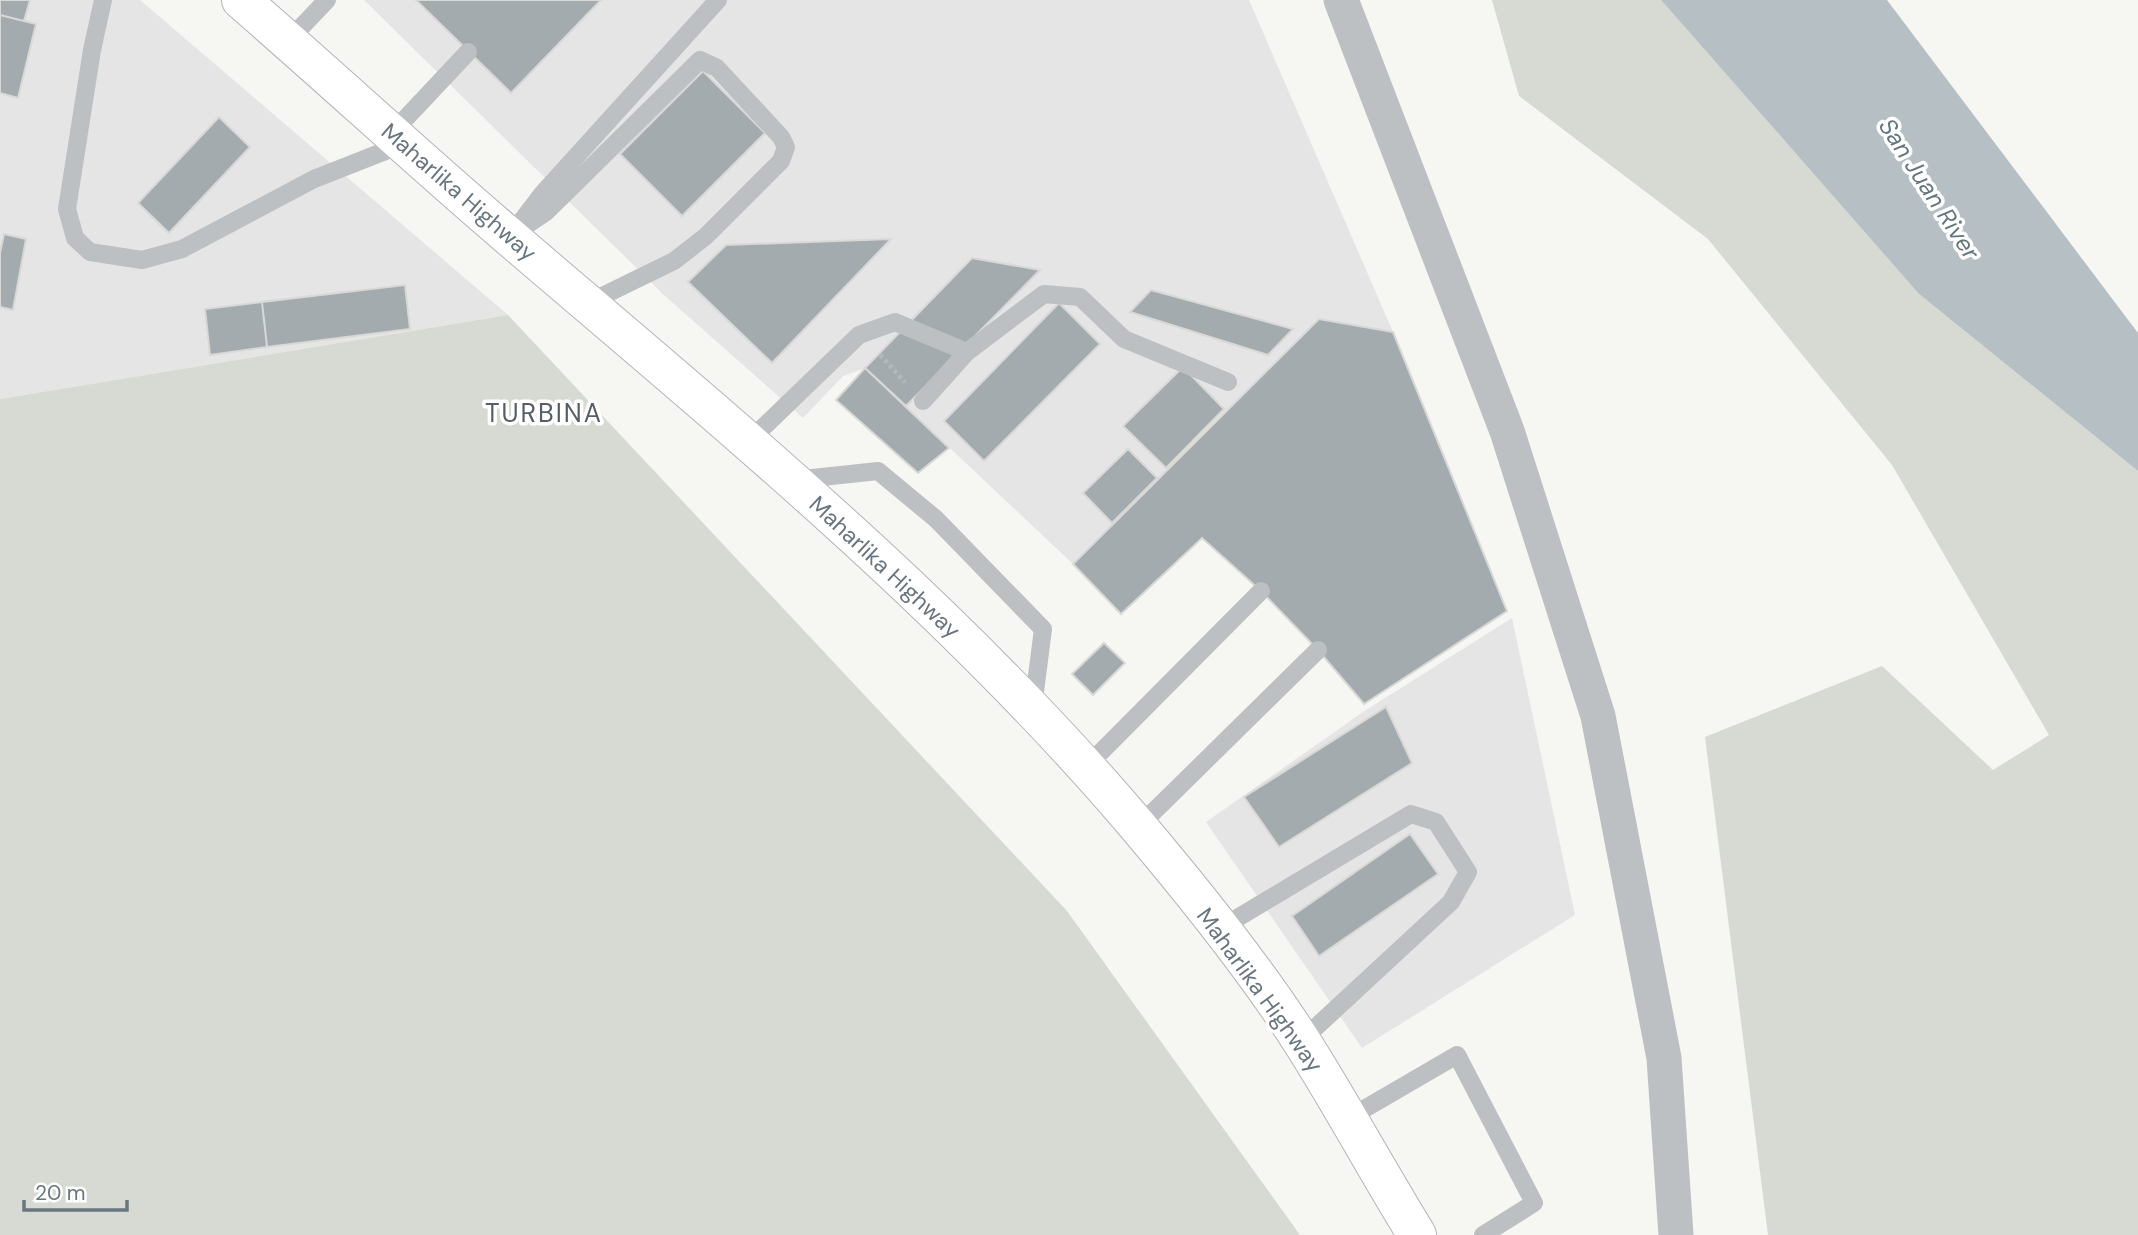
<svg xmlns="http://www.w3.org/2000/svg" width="2138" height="1235" font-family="'DM Sans',sans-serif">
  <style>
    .built { fill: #e4e5e4 }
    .green { fill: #d6dad3 }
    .water { fill: #b6c0c4 }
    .building { fill: #a4abaf; stroke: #d8d8d6; stroke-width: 2 }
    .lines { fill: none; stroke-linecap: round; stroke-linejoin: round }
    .trunk-casing { stroke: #b2b5b8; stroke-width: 40 }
    .path { stroke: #b6b9bb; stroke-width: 4.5; stroke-dasharray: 3.5 3.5; stroke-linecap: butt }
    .service { stroke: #bcc0c2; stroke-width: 18 }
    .minor { stroke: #bcc0c2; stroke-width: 35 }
    .trunk { stroke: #fff; stroke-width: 38 }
    .labels { text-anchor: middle; stroke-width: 7; stroke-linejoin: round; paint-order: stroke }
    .street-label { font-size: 23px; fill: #697680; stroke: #fff }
    .water-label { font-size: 24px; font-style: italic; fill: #65767d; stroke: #fff }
    .quarter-label { font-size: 26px; letter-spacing: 2px; fill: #565f67; stroke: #fff }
  </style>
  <rect width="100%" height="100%" fill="#f6f6f3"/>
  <!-- built -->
  <path class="built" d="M 0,0 L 140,0 L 508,315 L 0,399 Z
    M 364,0 L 1249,0 L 1393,332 L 1319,319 L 1073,564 L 865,368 L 843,376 L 803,418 L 664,295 Z
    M 1512,618 L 1575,915 L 1362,1048 L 1206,822 L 1366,710 Z"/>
  <!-- green -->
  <path class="green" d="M 1492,0 L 1661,0 L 1919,294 L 2138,471 L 2138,1235 L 1768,1235 L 1705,737 L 1882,666 L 1993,770 L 2049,735 L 1892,465 L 1708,239 L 1519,96 Z
    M 508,315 L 1067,911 L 1300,1235 L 0,1235 L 0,399 Z"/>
  <!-- water -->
  <path class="water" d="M 1661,0 L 1887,0 L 2138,333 L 2138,471 L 1919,294 Z"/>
  <!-- building -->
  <path class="building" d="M 0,0 L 30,0 L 24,21 L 0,15 Z
    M 416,0 L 601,0 L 511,93 Z
    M 0,15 L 36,24 L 18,98 L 0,93 Z
    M 703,71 L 765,133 L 682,216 L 620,154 Z
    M 219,117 L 250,147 L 169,233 L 138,203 Z
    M 4,234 L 26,239 L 13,310 L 0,307 L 0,253 Z
    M 891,239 L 772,363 L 688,282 L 726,245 Z
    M 972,258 L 1040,270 L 906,406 L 865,368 Z
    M 405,285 L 410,329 L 267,347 L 262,302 Z
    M 1151,290 L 1293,329 L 1268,355 L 1130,312 Z
    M 262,302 L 267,347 L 210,355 L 205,309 Z
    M 1059,303 L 1100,344 L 984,461 L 944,421 Z
    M 1319,319 L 1393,332 L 1507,611 L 1364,704 L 1318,650 L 1261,591 L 1202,538 L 1121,614 L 1073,564 Z
    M 1183,367 L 1224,409 L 1166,468 L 1123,426 Z
    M 865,368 L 949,448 L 918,473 L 836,400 Z
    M 1128,449 L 1157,478 L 1112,523 L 1083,493 Z
    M 1104,643 L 1125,663 L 1093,695 L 1072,674 Z
    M 1386,707 L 1412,763 L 1279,847 L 1244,797 Z
    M 1410,834 L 1438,874 L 1319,956 L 1292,916 Z"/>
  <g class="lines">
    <!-- trunk casing -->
    <g class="trunk-casing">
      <path id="trunk" d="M 241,0 C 330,77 416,157 506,234 C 724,421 948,603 1135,823 C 1191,889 1256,970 1302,1042 C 1342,1105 1378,1172 1417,1235"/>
    </g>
    <!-- path -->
    <path class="path" d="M 880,355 L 905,382"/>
    <!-- service -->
    <path class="service" d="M 103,0 L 92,50 L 67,209 L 75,238 L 90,252 L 142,260 L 182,249 L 314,179 L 403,144
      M 288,41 L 327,0
      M 391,134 L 468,52
      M 520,223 L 543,193 L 718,0
      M 509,237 L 546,212 L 700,60 L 717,68 L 781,137 L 786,147 L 781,161 L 706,236 L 674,261 L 590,302
      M 923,401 L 967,352 L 1044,294 L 1080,297 L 1124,339 L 1228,382
      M 748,442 L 859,335 L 895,322 L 967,352
      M 794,480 L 878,471 L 936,519 L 1043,629 L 1033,707
      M 1086,767 L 1261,591
      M 1138,827 L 1318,650
      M 1219,929 L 1411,814 L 1436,822 L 1468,872 L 1451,902 L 1301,1041
      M 1347,1119 L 1457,1055 L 1534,1203 L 1483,1235"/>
    <!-- minor -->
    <path class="minor" d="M 1341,0 L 1507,431 L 1598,716 L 1664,1058 L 1676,1235"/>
    <!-- trunk -->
    <use href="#trunk" class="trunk"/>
  </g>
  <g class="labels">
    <!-- street labels -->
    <g class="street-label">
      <text transform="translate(459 192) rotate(41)" y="8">Maharlika Highway</text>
      <text transform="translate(885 567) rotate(43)" y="8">Maharlika Highway</text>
      <text transform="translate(1260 990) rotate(54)" y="8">Maharlika Highway</text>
    </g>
    <!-- water labels -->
    <g class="water-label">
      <text transform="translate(1929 189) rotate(57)" y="8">San Juan River</text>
    </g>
    <!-- quarter labels -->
    <g class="quarter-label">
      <text x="544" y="422">TURBINA</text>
    </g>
  </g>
  <!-- scale -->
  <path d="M24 1200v10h103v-10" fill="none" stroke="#697680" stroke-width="3.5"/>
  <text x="35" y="1200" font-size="21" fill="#697680" stroke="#ffffff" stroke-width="5" paint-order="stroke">20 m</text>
</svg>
